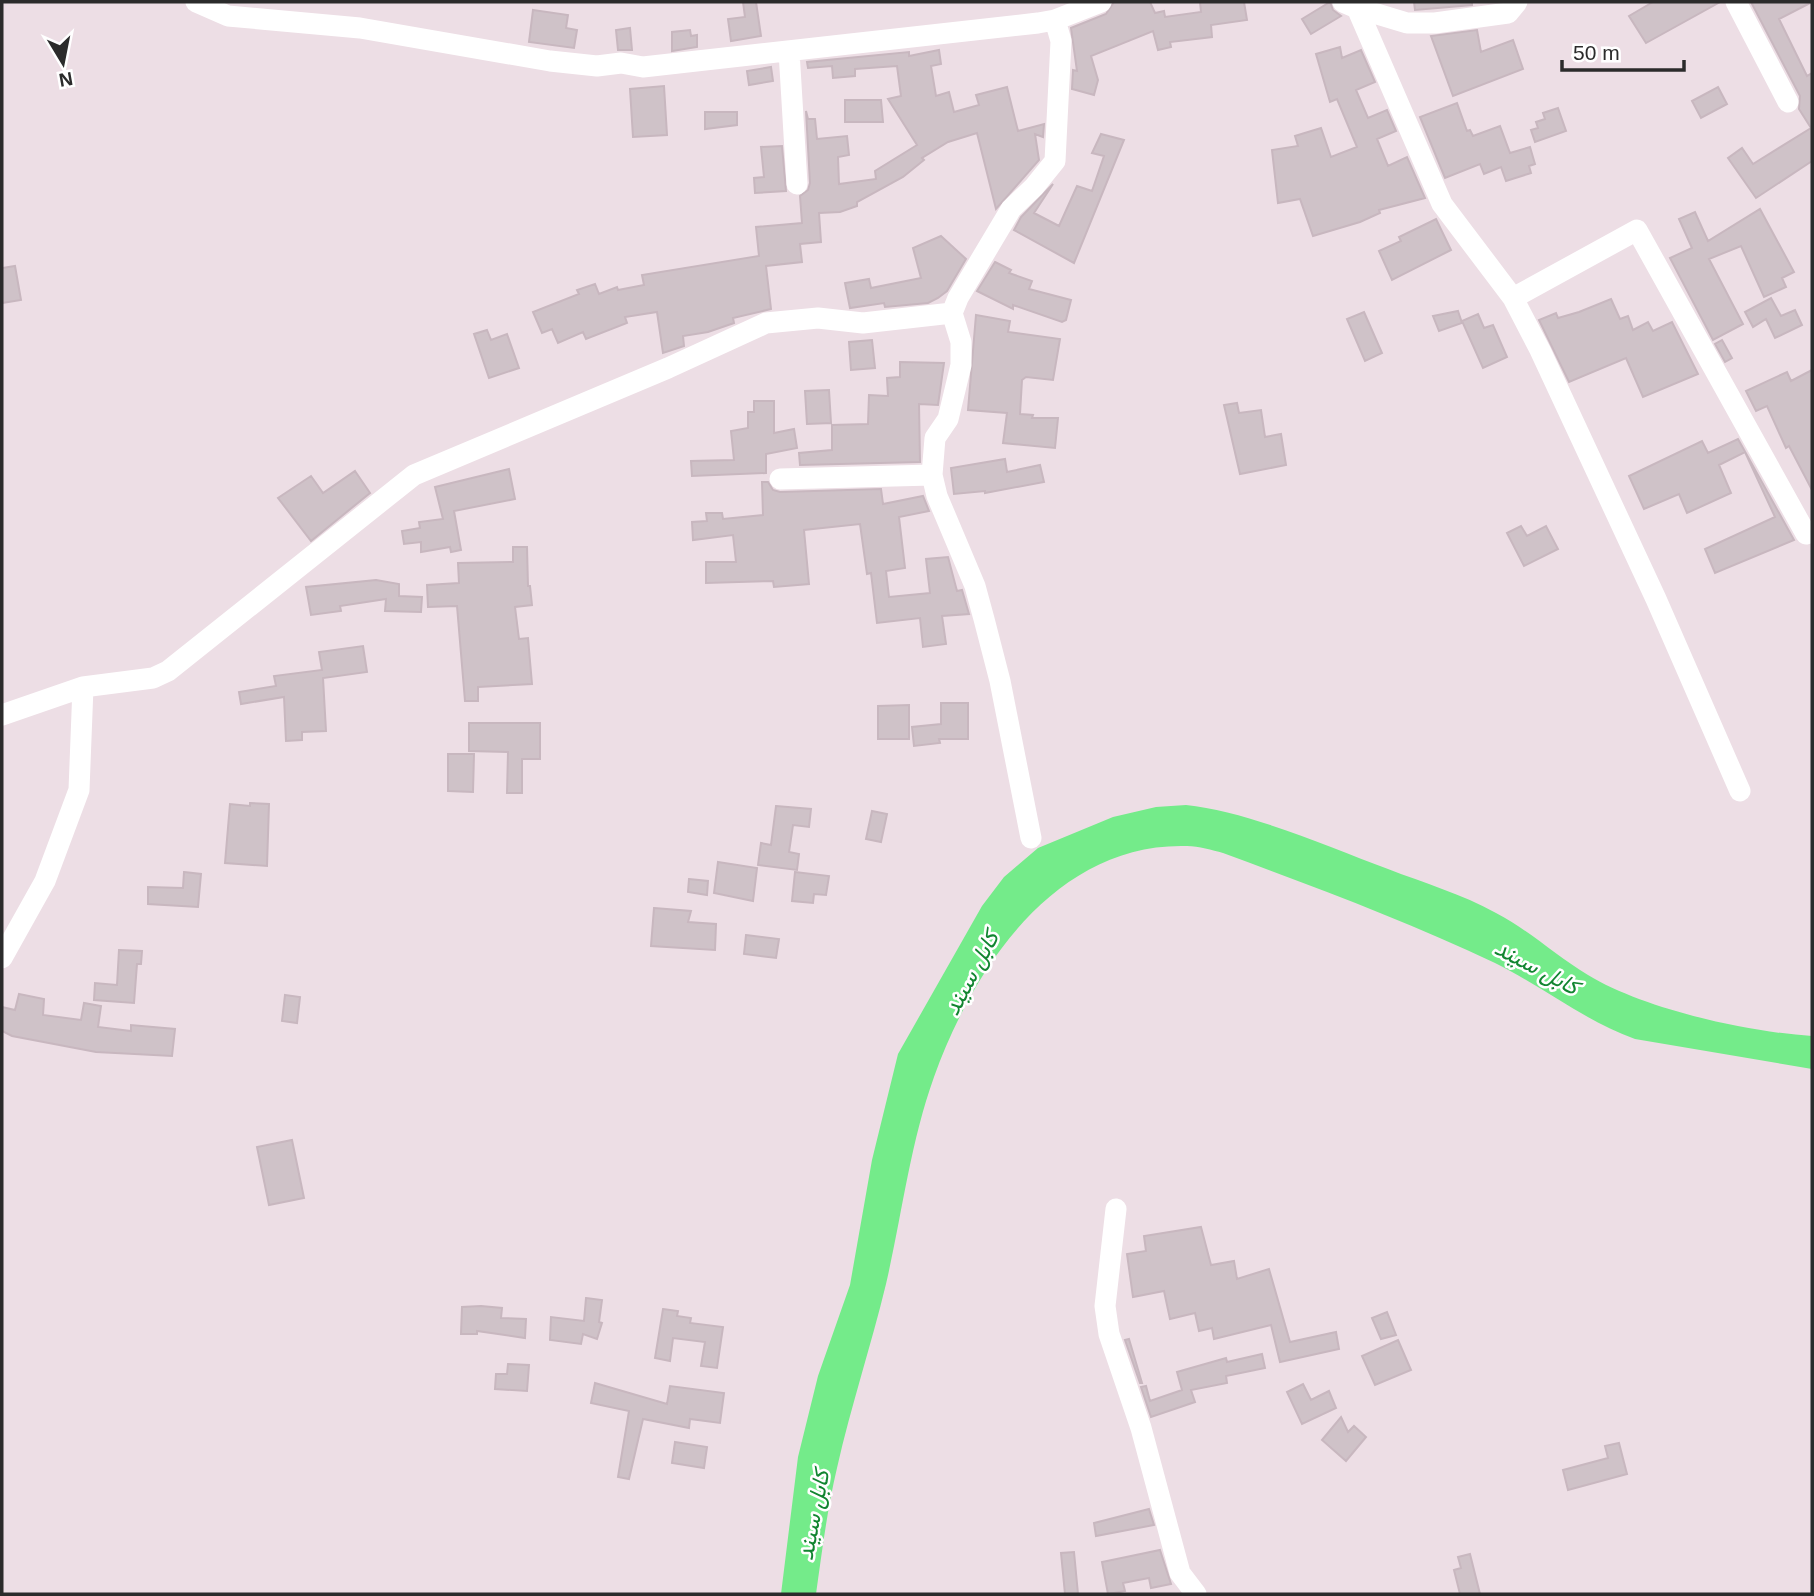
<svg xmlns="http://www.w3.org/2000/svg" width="1814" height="1596" font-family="Helvetica,Vazirmatn,sans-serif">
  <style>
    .water { fill: #74eb8a }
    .building { fill: #cfc2c8; stroke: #c8b7bf; stroke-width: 2 }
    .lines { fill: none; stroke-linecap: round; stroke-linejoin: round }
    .minor { stroke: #fff; stroke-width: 21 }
    .labels { text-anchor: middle; stroke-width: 5; stroke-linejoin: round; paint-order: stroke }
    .water-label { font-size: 23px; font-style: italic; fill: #118530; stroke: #fff }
  </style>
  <rect width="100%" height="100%" fill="#eddee5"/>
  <!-- water -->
  <path class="water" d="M 1186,805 C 1247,811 1329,847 1388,869 C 1424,883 1462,894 1496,913 C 1529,930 1556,956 1588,975 C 1644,1009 1747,1032 1812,1036 L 1812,1069 L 1635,1039 C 1585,1021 1543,987 1495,963 C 1407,921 1315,887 1223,853 C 1212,850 1199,846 1187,846 C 1056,842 973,968 934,1077 C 910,1144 902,1215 886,1284 C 871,1346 851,1406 837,1468 C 827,1510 822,1552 816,1594 L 781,1594 L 798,1457 L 818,1376 L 850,1285 L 872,1160 L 898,1054 L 982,906 L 1004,877 L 1038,848 L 1113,817 L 1156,807 Z"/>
  <!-- building -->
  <path class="building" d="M 743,2 L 756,2 L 761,36 L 731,41 L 728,19 L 745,17 Z
    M 1114,2 L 1150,2 L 1155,13 L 1164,11 L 1165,17 L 1201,12 L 1200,2 L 1244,2 L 1247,20 L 1211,25 L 1212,37 L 1170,42 L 1171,47 L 1158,50 L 1153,31 L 1091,56 L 1098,80 L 1094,95 L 1072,89 L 1073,70 L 1077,71 L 1071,28 L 1106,14 Z
    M 1330,2 L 1333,10 L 1341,16 L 1311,34 L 1302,19 Z
    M 1414,2 L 1472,2 L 1472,5 L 1415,10 Z
    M 1653,2 L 1720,2 L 1646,43 L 1629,16 Z
    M 1751,2 L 1812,2 L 1779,19 L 1807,76 L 1812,73 L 1812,161 L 1756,198 L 1728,158 L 1742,148 L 1753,164 L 1811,128 L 1799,109 L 1800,96 Z
    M 533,10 L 568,15 L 566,28 L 577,30 L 574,48 L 529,42 Z
    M 630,28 L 632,50 L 618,50 L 616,30 Z
    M 690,30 L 691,36 L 697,35 L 697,47 L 672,51 L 672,32 Z
    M 1477,30 L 1481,52 L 1513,40 L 1523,69 L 1453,96 L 1431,36 Z
    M 1340,47 L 1342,58 L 1361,50 L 1375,82 L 1356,90 L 1368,118 L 1387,110 L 1396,131 L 1377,139 L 1388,166 L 1407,157 L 1425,198 L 1379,210 L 1380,213 L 1360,222 L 1313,236 L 1300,199 L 1278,203 L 1272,150 L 1298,146 L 1295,136 L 1321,128 L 1331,157 L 1357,147 L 1337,99 L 1330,102 L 1316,54 Z
    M 939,50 L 941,64 L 931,66 L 936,96 L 949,92 L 954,112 L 979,105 L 976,95 L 1007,87 L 1018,131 L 1044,124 L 1043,137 L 1035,134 L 1039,160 L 996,209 L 977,133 L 948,142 L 922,158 L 924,160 L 903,177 L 857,202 L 857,206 L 840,212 L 819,213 L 821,242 L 800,244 L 802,262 L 766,266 L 771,309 L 733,318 L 734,323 L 708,332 L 683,336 L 684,346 L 663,353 L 657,312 L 625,317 L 627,323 L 586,339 L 583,332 L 558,343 L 552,329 L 542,333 L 533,312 L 579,294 L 577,290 L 595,284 L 599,294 L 617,287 L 618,290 L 644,285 L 642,275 L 759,256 L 756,227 L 802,223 L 800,196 L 808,190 L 810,183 L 806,111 L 808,119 L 815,119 L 817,139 L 847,136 L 849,155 L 838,157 L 839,184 L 876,179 L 875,171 L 917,145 L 888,99 L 901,96 L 897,66 L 855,69 L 855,76 L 833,78 L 832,66 L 808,68 L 807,62 L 909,52 L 909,56 Z
    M 771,67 L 773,81 L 749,85 L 747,71 Z
    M 664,86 L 667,135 L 633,137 L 630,89 Z
    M 1718,87 L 1727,104 L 1701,118 L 1692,101 Z
    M 845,100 L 881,100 L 883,122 L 845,122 Z
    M 1457,103 L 1467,131 L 1470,130 L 1473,136 L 1500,126 L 1510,153 L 1530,147 L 1535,164 L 1529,166 L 1531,173 L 1506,181 L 1501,167 L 1484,174 L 1480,164 L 1445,178 L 1420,117 Z
    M 1558,108 L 1566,131 L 1535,142 L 1531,130 L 1538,128 L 1536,122 L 1545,119 L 1543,113 Z
    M 705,112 L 737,112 L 737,125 L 705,129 Z
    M 1101,134 L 1124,140 L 1074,263 L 1014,230 L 1021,217 L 1053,184 L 1034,213 L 1059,226 L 1077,186 L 1092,191 L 1104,156 L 1092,153 Z
    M 782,146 L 786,191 L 755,193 L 754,178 L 764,177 L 761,147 Z
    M 1760,209 L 1794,272 L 1782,278 L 1786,287 L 1764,297 L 1741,246 L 1709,259 L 1743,324 L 1713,340 L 1670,258 L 1692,248 L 1679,219 L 1695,212 L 1708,241 Z
    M 1436,219 L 1451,250 L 1392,280 L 1379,251 L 1401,241 L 1399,237 Z
    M 941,236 L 966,259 L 947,291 L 938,298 L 928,303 L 885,307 L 884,303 L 850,308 L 845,283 L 869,279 L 871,288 L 921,278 L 913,248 Z
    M 995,262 L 1011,270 L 1009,273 L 1032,281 L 1029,289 L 1071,300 L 1066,320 L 1062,322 L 1013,305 L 1013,309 L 977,291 Z
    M 15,266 L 21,300 L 2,303 L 2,268 Z
    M 1771,298 L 1781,316 L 1795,310 L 1802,325 L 1775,338 L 1766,319 L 1753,327 L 1745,312 Z
    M 1611,299 L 1620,319 L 1628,316 L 1633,330 L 1648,322 L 1653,331 L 1672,322 L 1698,374 L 1643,397 L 1626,358 L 1569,382 L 1539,320 L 1556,313 L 1558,318 L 1579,312 Z
    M 1458,311 L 1462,323 L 1439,331 L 1433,316 Z
    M 1364,312 L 1382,353 L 1365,361 L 1347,319 Z
    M 1478,314 L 1484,328 L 1493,325 L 1507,357 L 1483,368 L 1462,321 Z
    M 976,315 L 1010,321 L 1008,332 L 1060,339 L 1053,380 L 1026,377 L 1022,380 L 1020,414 L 1033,415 L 1032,418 L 1058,418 L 1055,448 L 1003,443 L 1007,413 L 968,410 Z
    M 487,330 L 491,340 L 507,334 L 519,368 L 489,378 L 474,334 Z
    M 872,340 L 875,368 L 851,370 L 849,342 Z
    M 1722,340 L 1732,358 L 1725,362 L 1715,344 Z
    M 900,362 L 944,363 L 938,405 L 919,404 L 920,462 L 800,465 L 799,453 L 832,450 L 832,425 L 868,424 L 869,395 L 888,396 L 887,378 L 900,377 Z
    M 1812,370 L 1812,490 L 1789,446 L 1786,448 L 1767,406 L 1756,411 L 1746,391 L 1787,372 L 1791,381 Z
    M 829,390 L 831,423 L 807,424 L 805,391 Z
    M 754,401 L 774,401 L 774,433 L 794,429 L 797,448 L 766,454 L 766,473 L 692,476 L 691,461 L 734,460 L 731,431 L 748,428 L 748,412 L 754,412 Z
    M 1237,403 L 1239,413 L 1261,410 L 1265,437 L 1281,434 L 1286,465 L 1240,474 L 1224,405 Z
    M 1738,439 L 1794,540 L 1715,573 L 1705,549 L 1775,517 L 1745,452 L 1719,465 L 1731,493 L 1687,513 L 1679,494 L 1644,509 L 1629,476 L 1702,441 L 1708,453 Z
    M 1005,459 L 1007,472 L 1040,465 L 1044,482 L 985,493 L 985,491 L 954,494 L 951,468 Z
    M 509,469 L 515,499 L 454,511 L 461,550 L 451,552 L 450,547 L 421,552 L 421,542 L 404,544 L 402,531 L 420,528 L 419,522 L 443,519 L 435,487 Z
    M 355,471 L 370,493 L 311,541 L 278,498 L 311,476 L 323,493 Z
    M 762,482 L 768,482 L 773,490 L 780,492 L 881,489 L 883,504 L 923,496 L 929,511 L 899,517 L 905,568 L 886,571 L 889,597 L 930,593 L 926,559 L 948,557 L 957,591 L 962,590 L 969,614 L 942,616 L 946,644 L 923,647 L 920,618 L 877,623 L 871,573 L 867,574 L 860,524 L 804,530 L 809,584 L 774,587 L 773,581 L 706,583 L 706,562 L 736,562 L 733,535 L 693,540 L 692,522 L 707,521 L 706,513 L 722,513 L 723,519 L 763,515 Z
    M 1521,526 L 1527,536 L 1546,526 L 1558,549 L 1524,566 L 1507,533 Z
    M 513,547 L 527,547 L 528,586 L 530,586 L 532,605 L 515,607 L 519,639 L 528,638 L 532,684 L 478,687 L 478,701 L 465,701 L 457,606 L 428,607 L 427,585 L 459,583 L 458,563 L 513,562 Z
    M 376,580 L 399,584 L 399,596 L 422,597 L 421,612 L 385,611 L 386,599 L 340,606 L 341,611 L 311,615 L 306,587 Z
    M 363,646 L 367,672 L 323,678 L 326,731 L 302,732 L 302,740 L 286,741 L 284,697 L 241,704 L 239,692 L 276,686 L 274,676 L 322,670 L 319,652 Z
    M 941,703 L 968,703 L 968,739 L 939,739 L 940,743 L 914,746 L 912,727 L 941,724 Z
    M 909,705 L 909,739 L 878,739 L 878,706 Z
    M 469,723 L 540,723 L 540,759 L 522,759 L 522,793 L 507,793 L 508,752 L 469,751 Z
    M 448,754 L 474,754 L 473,792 L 448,791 Z
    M 250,803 L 269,804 L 267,866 L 225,863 L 230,804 L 250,806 Z
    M 776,806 L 811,809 L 809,827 L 793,825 L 789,852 L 799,854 L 797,870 L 758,865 L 761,843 L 771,845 Z
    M 872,811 L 887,814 L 881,842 L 866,839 Z
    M 718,862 L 757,868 L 753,901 L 714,893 Z
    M 184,872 L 201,874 L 198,907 L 148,904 L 148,887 L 183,888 Z
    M 795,872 L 829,876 L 826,895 L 814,894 L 813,903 L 792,901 Z
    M 689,879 L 708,881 L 707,895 L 688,892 Z
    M 654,908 L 691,911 L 688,922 L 716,924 L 715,950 L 651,946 Z
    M 746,935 L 779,939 L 776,958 L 744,954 Z
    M 119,950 L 142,951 L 141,964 L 137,964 L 134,1003 L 94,1000 L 95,983 L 117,985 Z
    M 19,994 L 44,999 L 43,1015 L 81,1020 L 84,1003 L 101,1006 L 98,1027 L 131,1031 L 131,1025 L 175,1029 L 172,1056 L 96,1052 L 12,1036 L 2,1031 L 2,1007 L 15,1010 Z
    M 285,995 L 300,997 L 297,1023 L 282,1021 Z
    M 292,1140 L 304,1198 L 269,1205 L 257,1147 Z
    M 1201,1227 L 1211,1265 L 1234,1261 L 1237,1279 L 1269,1269 L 1290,1342 L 1336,1332 L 1339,1349 L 1280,1362 L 1271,1325 L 1214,1339 L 1212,1328 L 1199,1331 L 1195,1313 L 1170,1319 L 1164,1291 L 1133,1297 L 1127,1254 L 1146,1251 L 1144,1236 Z
    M 586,1298 L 602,1300 L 599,1322 L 602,1323 L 597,1339 L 583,1334 L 581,1344 L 550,1340 L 551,1317 L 584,1321 Z
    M 481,1306 L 502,1308 L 501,1318 L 526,1319 L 525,1338 L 477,1331 L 477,1334 L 461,1334 L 462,1307 Z
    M 663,1309 L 678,1311 L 677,1316 L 691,1318 L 690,1323 L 723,1327 L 717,1368 L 701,1366 L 705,1342 L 673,1338 L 670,1361 L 655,1358 Z
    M 1387,1312 L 1396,1335 L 1381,1339 L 1372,1318 Z
    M 1129,1339 L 1142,1383 L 1140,1383 L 1125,1340 Z
    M 1398,1340 L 1411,1370 L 1375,1385 L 1362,1356 Z
    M 1262,1354 L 1265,1368 L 1226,1376 L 1227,1383 L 1191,1390 L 1195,1402 L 1151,1417 L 1141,1387 L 1146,1386 L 1150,1401 L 1182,1390 L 1177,1372 L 1226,1358 L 1227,1362 Z
    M 508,1364 L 529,1365 L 527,1391 L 495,1389 L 496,1374 L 507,1374 Z
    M 595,1383 L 667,1404 L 670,1386 L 724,1393 L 720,1423 L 690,1419 L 689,1428 L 643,1419 L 629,1479 L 618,1477 L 629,1411 L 591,1403 Z
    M 1303,1384 L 1311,1400 L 1329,1391 L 1336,1408 L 1302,1424 L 1287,1392 Z
    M 1341,1417 L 1348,1432 L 1354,1426 L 1366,1437 L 1346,1461 L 1322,1440 Z
    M 675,1442 L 707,1447 L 704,1468 L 672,1463 Z
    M 1619,1443 L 1627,1474 L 1568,1490 L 1563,1470 L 1608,1458 L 1605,1446 Z
    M 1149,1509 L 1154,1525 L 1096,1536 L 1094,1523 Z
    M 1160,1550 L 1171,1584 L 1151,1588 L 1149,1578 L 1123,1583 L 1125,1591 L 1108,1594 L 1102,1562 Z
    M 1074,1552 L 1078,1594 L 1065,1594 L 1061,1553 Z
    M 1470,1554 L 1480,1594 L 1460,1594 L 1454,1570 L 1461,1568 L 1458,1557 Z"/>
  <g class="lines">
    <!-- minor -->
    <path class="minor" d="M 196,2 L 228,16 L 360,28 L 550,61 L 597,66 L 621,63 L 643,67 L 1038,23 L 1055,20 L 1101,2
      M 1343,2 L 1357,8 L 1442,204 L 1513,298 L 1540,350 L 1656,599 L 1740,791
      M 1736,2 L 1788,102
      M 1357,8 L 1407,23 L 1435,23 L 1508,13 L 1517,2
      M 789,51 L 797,184
      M 1513,298 L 1637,230 L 1806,534 L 1812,532
      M 780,479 L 932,475
      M 2,715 L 83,687 L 153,678 L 168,671 L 414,475 L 668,368 L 766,323 L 818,318 L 863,323 L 952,313
      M 1031,838 L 1000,681 L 984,619 L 975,586 L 937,496 L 932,475 L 935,438 L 948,419 L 961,365 L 961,342 L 952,313 L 958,298 L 1011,209 L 1034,187 L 1055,161 L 1061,41 L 1055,20
      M 2,958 L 45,881 L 79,790 L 83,687
      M 1116,1209 L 1105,1306 L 1109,1334 L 1141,1428 L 1180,1573 L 1196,1594"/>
  </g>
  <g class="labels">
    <!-- water labels -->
    <g class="water-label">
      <text transform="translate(1537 967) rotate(28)" y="8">کابل سيند</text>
      <text transform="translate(971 973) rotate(-62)" y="8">کابل سيند</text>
      <text transform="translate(813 1515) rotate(-79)" y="8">کابل سيند</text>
    </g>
  </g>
  <!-- border -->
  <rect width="1814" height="1596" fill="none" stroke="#2b2b2b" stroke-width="7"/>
  <!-- north arrow -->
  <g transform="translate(63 63) rotate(170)" stroke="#ffffff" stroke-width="5" paint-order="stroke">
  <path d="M0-5L12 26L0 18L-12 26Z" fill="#2b2b2b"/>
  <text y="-10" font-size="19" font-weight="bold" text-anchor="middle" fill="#2b2b2b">N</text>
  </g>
  <!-- scale -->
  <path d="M1562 60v10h122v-10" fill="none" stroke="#2b2b2b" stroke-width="3.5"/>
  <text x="1573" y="60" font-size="21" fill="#2b2b2b" stroke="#ffffff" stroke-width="5" paint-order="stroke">50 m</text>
</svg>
